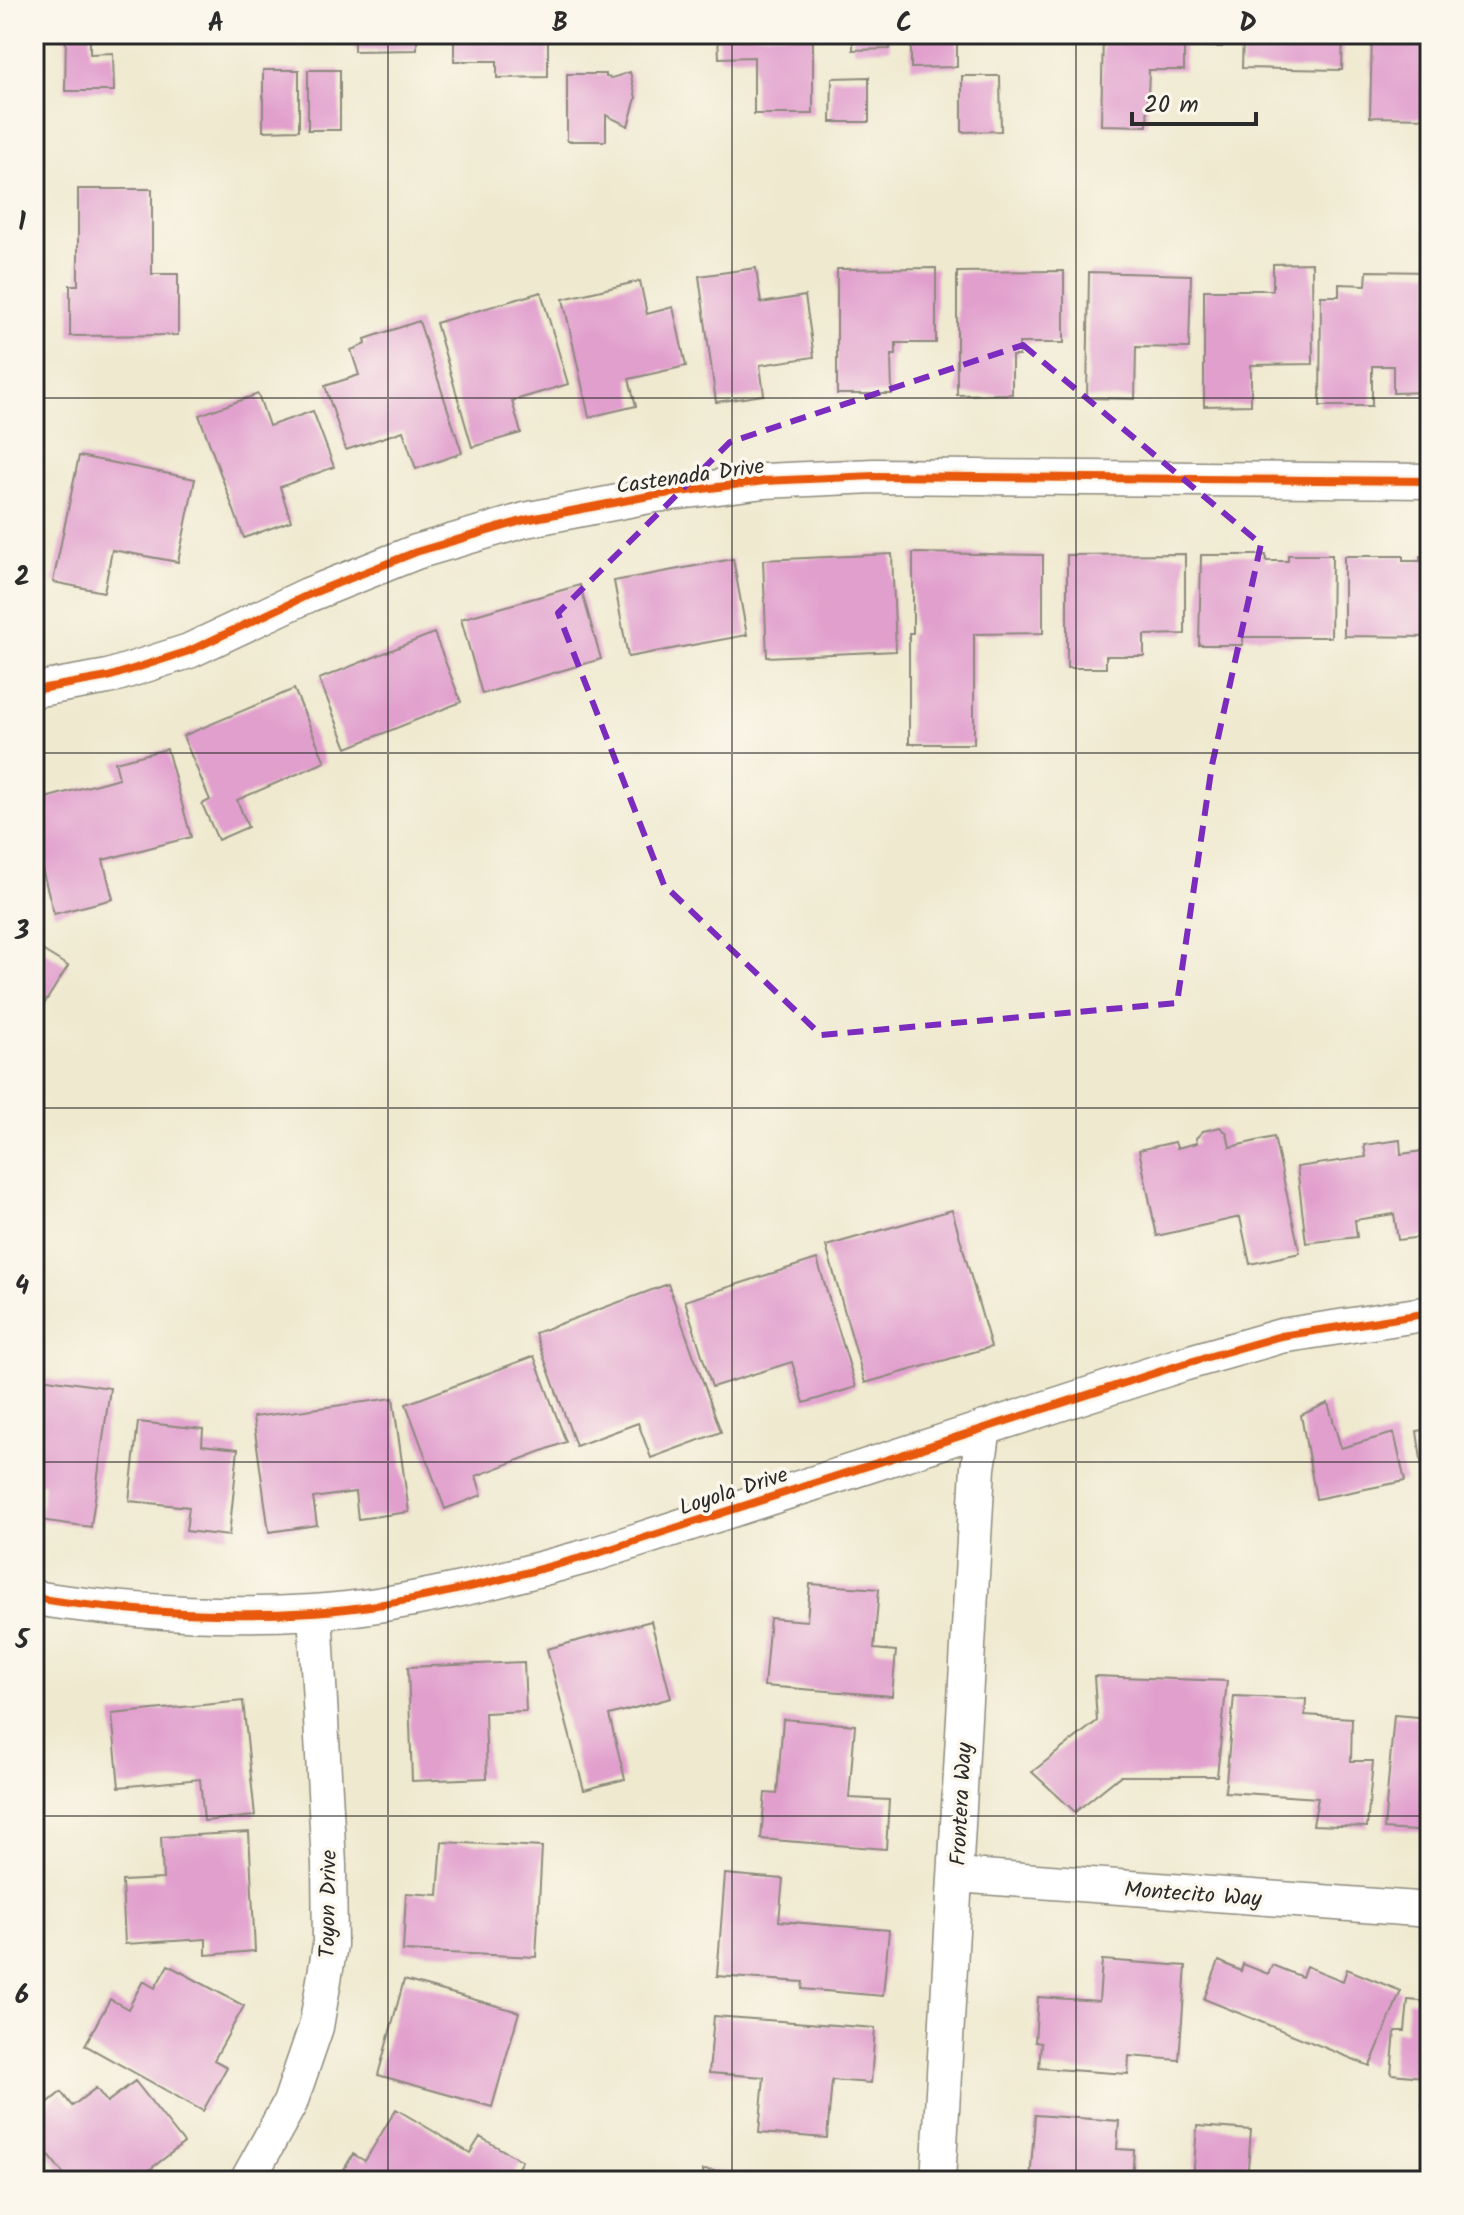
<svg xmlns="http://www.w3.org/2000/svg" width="1464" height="2215" font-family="Kalam,sans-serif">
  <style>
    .building { fill: #e19fcd }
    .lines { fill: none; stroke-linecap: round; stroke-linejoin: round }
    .minor-casing { stroke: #8d8a7d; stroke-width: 37 }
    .minor { stroke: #fff; stroke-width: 34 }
    .cycleway-casing { stroke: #fbf7ec; stroke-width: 13 }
    .cycleway { stroke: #e8590c; stroke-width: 8 }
    .marked { fill: none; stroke: #7b2cbf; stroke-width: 6; stroke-dasharray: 16 10; stroke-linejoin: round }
    .grid { fill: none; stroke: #2b2b2b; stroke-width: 2; stroke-opacity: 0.55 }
    .labels { text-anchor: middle; stroke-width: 7; stroke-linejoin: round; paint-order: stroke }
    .street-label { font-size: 22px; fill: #2b2b2b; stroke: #fbf7ec }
    .neatline { fill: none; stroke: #2b2b2b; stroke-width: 3 }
    .grid-label { font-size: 26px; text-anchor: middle; font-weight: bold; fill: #2b2b2b }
  </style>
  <rect width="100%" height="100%" fill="#fbf7ec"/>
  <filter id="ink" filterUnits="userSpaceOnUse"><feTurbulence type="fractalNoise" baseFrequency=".0125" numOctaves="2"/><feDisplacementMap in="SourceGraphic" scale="16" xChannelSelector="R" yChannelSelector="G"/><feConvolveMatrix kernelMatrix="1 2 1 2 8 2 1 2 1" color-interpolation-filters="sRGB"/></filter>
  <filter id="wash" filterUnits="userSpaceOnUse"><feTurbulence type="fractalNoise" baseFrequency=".006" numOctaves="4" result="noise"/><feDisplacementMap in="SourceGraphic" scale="32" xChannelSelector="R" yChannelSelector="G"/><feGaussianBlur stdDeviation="1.8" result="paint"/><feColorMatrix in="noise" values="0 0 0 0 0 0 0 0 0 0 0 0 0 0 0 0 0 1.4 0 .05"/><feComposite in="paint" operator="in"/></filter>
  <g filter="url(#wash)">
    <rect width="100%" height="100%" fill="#efe9cf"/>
    <g id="blocks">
      <!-- building -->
      <path class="building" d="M 66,34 L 90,34 L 90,54 L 113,53 L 114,91 L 65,91 Z
        M 327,34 L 417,34 L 417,50 L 354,51 L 354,38 L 327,38 Z
        M 454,34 L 548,34 L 548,77 L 497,78 L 497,61 L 454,61 Z
        M 718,34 L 813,34 L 813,114 L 754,114 L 754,57 L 719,58 Z
        M 853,34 L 889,34 L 890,49 L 853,50 Z
        M 911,34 L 957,34 L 957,67 L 911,68 Z
        M 980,34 L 1078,34 L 1078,40 L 980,41 Z
        M 1103,34 L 1222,34 L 1222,47 L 1184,46 L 1184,70 L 1149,70 L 1147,126 L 1101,125 Z
        M 1243,34 L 1343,34 L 1342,70 L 1242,68 Z
        M 1372,34 L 1430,34 L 1430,118 L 1370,117 Z
        M 263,70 L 299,70 L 299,130 L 263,131 Z
        M 308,70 L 340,70 L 340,130 L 308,130 Z
        M 630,72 L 636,98 L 628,126 L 606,115 L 606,141 L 567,141 L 567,74 L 606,74 L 606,77 L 612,78 Z
        M 962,76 L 1000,76 L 1001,131 L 962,132 Z
        M 869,77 L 869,122 L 831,122 L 832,78 Z
        M 78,189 L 152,189 L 152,274 L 178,274 L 178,335 L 70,336 L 70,285 L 78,285 Z
        M 1312,263 L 1313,364 L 1251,365 L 1251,405 L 1204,406 L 1204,290 L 1273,290 L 1273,264 Z
        M 756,268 L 761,303 L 805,296 L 814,357 L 760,365 L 764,395 L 716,402 L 699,276 Z
        M 936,268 L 936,343 L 896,343 L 896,355 L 891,355 L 892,394 L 837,394 L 837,269 Z
        M 1064,271 L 1064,343 L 1019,343 L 1019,356 L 1012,356 L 1012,394 L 957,395 L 957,272 Z
        M 1367,271 L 1430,272 L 1430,392 L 1393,393 L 1393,366 L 1372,366 L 1372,406 L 1320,406 L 1321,296 L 1339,296 L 1339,284 L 1366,285 Z
        M 1089,272 L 1191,275 L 1189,348 L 1136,347 L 1135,399 L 1087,398 Z
        M 640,281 L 647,314 L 673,307 L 686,366 L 629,379 L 636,406 L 589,417 L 563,299 Z
        M 541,292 L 568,384 L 512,401 L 521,433 L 472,447 L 436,323 Z
        M 419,321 L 462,453 L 416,469 L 403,431 L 346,450 L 325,386 L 359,375 L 351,350 L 366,344 L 365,339 Z
        M 258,394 L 269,426 L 313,411 L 334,467 L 280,487 L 291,521 L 244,538 L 199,415 Z
        M 79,456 L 195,479 L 178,562 L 112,550 L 104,592 L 53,582 Z
        M 913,553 L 1043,555 L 1043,633 L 974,634 L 974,744 L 909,744 L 909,633 L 913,633 Z
        M 892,554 L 896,651 L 767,657 L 763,560 Z
        M 1185,554 L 1185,634 L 1144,635 L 1144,656 L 1106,656 L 1106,668 L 1067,668 L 1067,555 Z
        M 1201,555 L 1266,555 L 1266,561 L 1288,561 L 1288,555 L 1332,555 L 1331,637 L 1243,637 L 1243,645 L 1199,645 Z
        M 1344,556 L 1403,556 L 1403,561 L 1420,561 L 1420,556 L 1430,556 L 1430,637 L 1344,636 Z
        M 733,559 L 747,635 L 628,657 L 614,581 Z
        M 580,585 L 601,659 L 482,694 L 461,619 Z
        M 434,633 L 461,702 L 347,748 L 319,679 Z
        M 294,689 L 325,762 L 237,800 L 248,827 L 218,840 L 202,804 L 210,800 L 183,736 Z
        M 167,749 L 191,837 L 103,860 L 113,899 L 54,914 L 34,839 L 34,801 L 119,778 L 115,762 Z
        M 34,945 L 68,966 L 34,1020 Z
        M 1220,1127 L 1227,1133 L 1230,1147 L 1274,1137 L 1300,1253 L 1250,1264 L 1240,1217 L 1157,1236 L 1139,1150 L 1175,1142 L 1177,1148 L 1197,1143 L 1196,1138 L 1203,1131 Z
        M 1400,1140 L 1401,1154 L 1430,1150 L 1430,1236 L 1398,1240 L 1394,1214 L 1355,1220 L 1357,1237 L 1306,1243 L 1297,1167 L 1366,1157 L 1364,1145 Z
        M 952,1210 L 991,1347 L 865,1383 L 826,1246 Z
        M 817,1259 L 856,1387 L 804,1403 L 792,1362 L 712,1387 L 685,1301 Z
        M 668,1284 L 721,1432 L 651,1458 L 638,1423 L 576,1446 L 535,1333 Z
        M 534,1356 L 566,1442 L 476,1476 L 482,1495 L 445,1509 L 406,1404 Z
        M 34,1377 L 110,1388 L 91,1527 L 39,1520 L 44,1484 L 34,1482 Z
        M 393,1398 L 409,1512 L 358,1519 L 355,1492 L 313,1498 L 317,1525 L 269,1532 L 253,1417 Z
        M 1328,1403 L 1341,1448 L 1394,1433 L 1405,1481 L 1316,1499 L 1301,1415 Z
        M 138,1422 L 203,1429 L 202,1445 L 238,1449 L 229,1536 L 186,1531 L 189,1507 L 129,1501 Z
        M 1430,1429 L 1430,1510 L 1428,1510 L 1417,1431 Z
        M 810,1584 L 879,1589 L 874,1649 L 896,1651 L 892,1696 L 764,1686 L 770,1618 L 807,1621 Z
        M 651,1621 L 671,1698 L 609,1715 L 625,1779 L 584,1790 L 547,1649 Z
        M 524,1662 L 526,1711 L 485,1713 L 487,1778 L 412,1781 L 408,1667 Z
        M 1094,1676 L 1227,1681 L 1217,1776 L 1120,1776 L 1075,1812 L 1032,1772 L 1097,1721 Z
        M 1234,1696 L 1306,1699 L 1305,1715 L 1352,1718 L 1351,1761 L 1373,1761 L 1367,1827 L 1313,1825 L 1318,1798 L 1225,1792 Z
        M 243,1701 L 255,1816 L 204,1821 L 200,1779 L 119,1787 L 112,1714 Z
        M 1394,1715 L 1430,1718 L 1430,1832 L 1384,1829 Z
        M 783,1719 L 855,1725 L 849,1798 L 889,1800 L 886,1849 L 761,1839 L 765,1793 L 777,1794 Z
        M 249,1832 L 255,1951 L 206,1955 L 206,1939 L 125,1944 L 122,1881 L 163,1879 L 161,1837 Z
        M 442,1842 L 542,1847 L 536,1957 L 403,1951 L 406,1893 L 438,1895 Z
        M 725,1874 L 783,1879 L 779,1921 L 889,1930 L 883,1996 L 802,1989 L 803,1982 L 717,1976 Z
        M 1102,1960 L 1186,1966 L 1179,2060 L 1129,2056 L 1128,2074 L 1039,2068 L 1041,2043 L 1035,2042 L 1038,1997 L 1099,2001 Z
        M 1219,1961 L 1241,1971 L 1243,1964 L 1268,1974 L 1272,1965 L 1302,1977 L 1306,1966 L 1343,1981 L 1347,1969 L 1401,1991 L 1370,2066 L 1204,1999 Z
        M 168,1965 L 244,2006 L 214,2060 L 227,2067 L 203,2111 L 85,2045 L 110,1999 L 128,2009 L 143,1981 L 155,1988 Z
        M 404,1980 L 519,2012 L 492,2107 L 378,2075 Z
        M 1408,2000 L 1430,2002 L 1430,2107 L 1422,2106 L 1424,2077 L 1391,2074 L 1395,2031 L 1405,2031 Z
        M 714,2016 L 875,2028 L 871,2083 L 832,2080 L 827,2138 L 759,2133 L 764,2077 L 709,2073 Z
        M 135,2081 L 184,2143 L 135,2181 L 69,2181 L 34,2136 L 34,2114 L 61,2092 L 72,2106 L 96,2088 L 107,2102 Z
        M 396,2109 L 470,2153 L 480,2137 L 522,2161 L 510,2181 L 337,2181 L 353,2154 L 365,2161 Z
        M 1035,2115 L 1119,2121 L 1117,2149 L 1134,2150 L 1132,2181 L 1030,2181 Z
        M 1197,2126 L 1251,2130 L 1247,2181 L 1193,2181 Z
        M 34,2163 L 49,2181 L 34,2181 Z
        M 703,2170 L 791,2177 L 791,2181 L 703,2181 Z"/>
    </g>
  </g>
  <g filter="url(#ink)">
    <use href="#blocks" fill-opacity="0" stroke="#8d8a7d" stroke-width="2"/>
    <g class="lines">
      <!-- minor casing -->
      <g class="minor-casing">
        <path id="minor" d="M 34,690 L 108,677 L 189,651 L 308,595 L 416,552 L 525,520 L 649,496 L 764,481 L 874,476 L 1430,481
          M 34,1598 C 126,1612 219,1618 313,1612 C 407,1606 501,1580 592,1555 L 1183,1364 L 1281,1336 L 1430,1313
          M 956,1875 L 1430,1910
          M 247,2181 L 290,2103 L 316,2027 L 330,1945 L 329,1864 L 315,1612
          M 938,2181 L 978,1468 L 984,1428"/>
      </g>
      <!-- minor -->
      <use href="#minor" class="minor"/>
      <!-- cycleway casing -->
      <g class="cycleway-casing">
        <path id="cycleway" d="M 34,690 L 108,677 L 189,651 L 308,595 L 416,552 L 525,520 L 649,496 L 764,481 L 874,476 L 1430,481
          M 34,1598 C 126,1612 219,1618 313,1612 C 407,1606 501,1580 592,1555 L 1183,1364 L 1281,1336 L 1430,1313"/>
      </g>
      <!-- cycleway -->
      <use href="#cycleway" class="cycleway"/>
    </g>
  </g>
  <!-- marked area -->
  <path class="marked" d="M 1023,345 L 1261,544 L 1212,765 L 1177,1003 L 821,1035 L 664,885 L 558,613 L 730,442 Z"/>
  <!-- grid -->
  <path class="grid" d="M 388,34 L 388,2181M 732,34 L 732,2181M 1076,34 L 1076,2181M 34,398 L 1430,398M 34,753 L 1430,753M 34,1108 L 1430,1108M 34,1462 L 1430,1462M 34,1816 L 1430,1816"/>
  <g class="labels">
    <!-- street labels -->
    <g class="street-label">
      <text transform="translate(690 475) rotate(-8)" y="8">Castenada Drive</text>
      <text transform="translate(733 1490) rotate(-18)" y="8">Loyola Drive</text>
      <text transform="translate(960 1804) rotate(-87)" y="8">Frontera Way</text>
      <text transform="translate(1193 1893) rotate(4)" y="8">Montecito Way</text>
      <text transform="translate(327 1904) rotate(-89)" y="8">Toyon Drive</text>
    </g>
  </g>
  <!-- margin -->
  <rect width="1464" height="2215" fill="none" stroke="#fbf7ec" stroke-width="88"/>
  <!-- scale -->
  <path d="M1132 112v12h124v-12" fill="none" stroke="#2b2b2b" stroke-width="4"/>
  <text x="1144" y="112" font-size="24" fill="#2b2b2b" stroke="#fbf7ec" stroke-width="6" paint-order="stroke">20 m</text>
  <rect x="44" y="44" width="1376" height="2127" class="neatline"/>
  <g class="grid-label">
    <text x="216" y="31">A</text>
    <text x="560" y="31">B</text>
    <text x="904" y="31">C</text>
    <text x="1248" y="31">D</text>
    <text x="22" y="230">1</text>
    <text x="22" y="585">2</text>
    <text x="22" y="939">3</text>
    <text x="22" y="1294">4</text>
    <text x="22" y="1648">5</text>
    <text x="22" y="2003">6</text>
  </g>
</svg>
